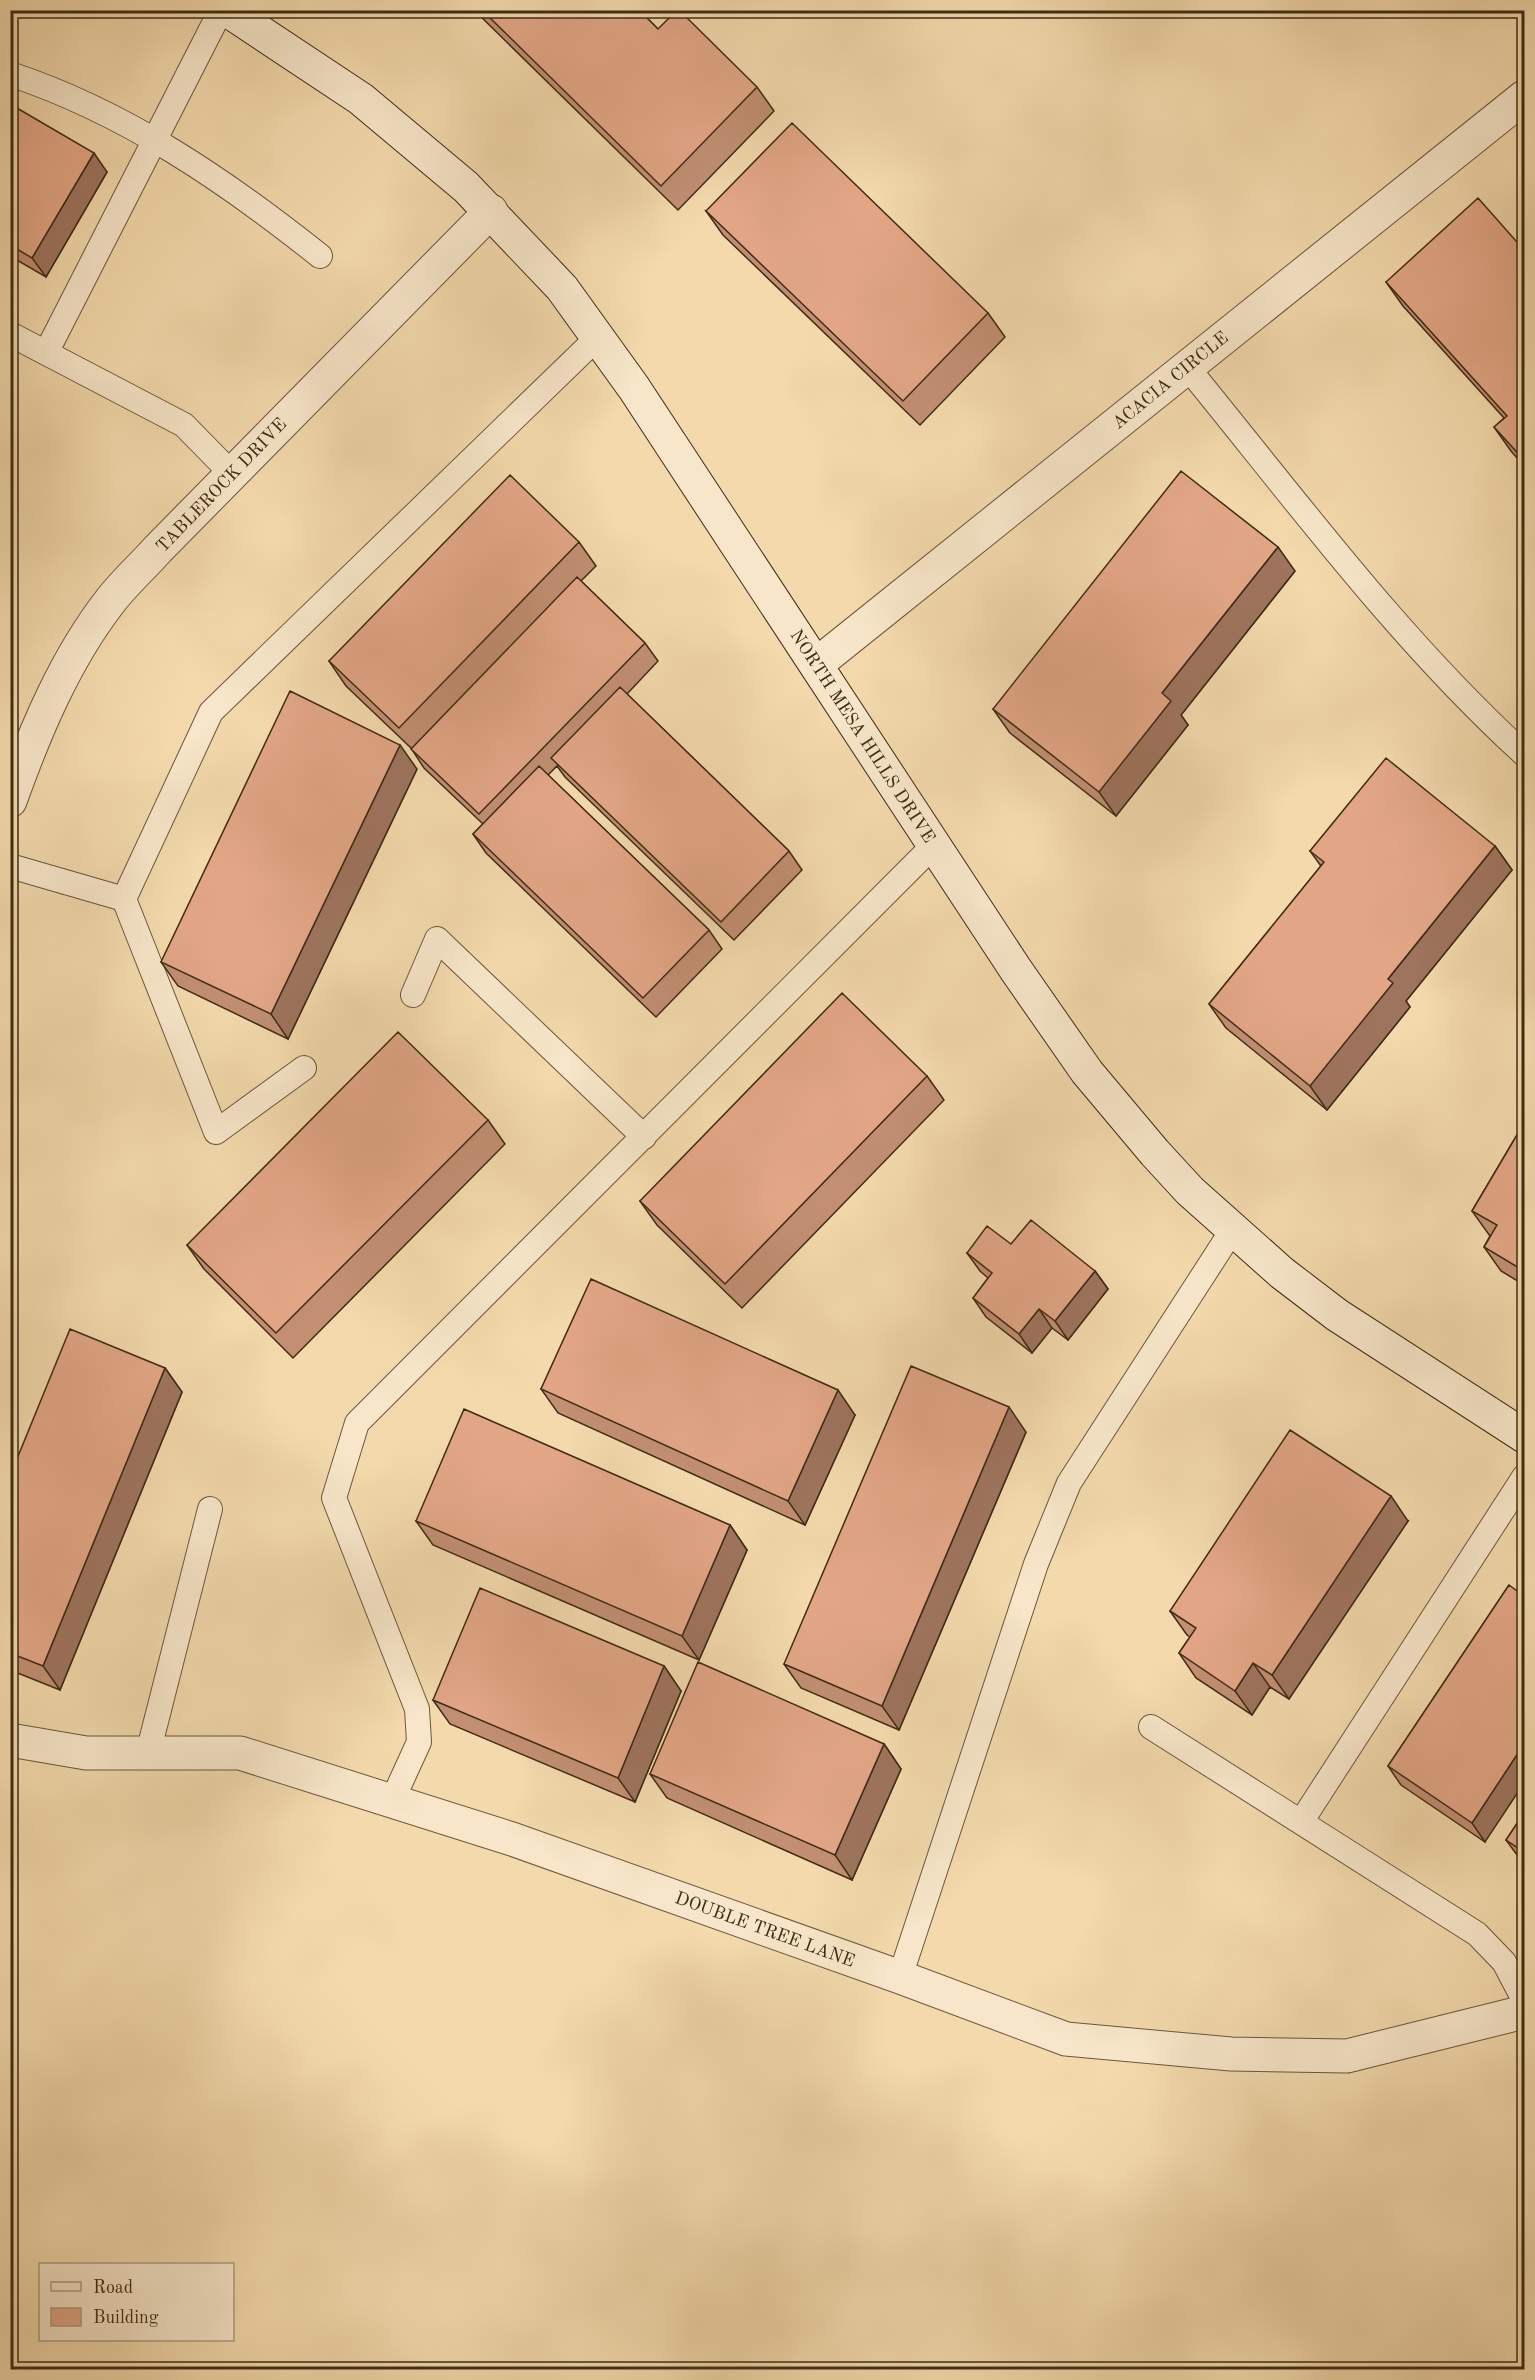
<svg xmlns="http://www.w3.org/2000/svg" width="1535" height="2380" font-family="'Old Standard TT',serif">
  <style>
    .lines { fill: none; stroke-linecap: round; stroke-linejoin: round }
    .lane-casing { stroke: #6b573b; stroke-width: 26 }
    .street-casing { stroke: #6b573b; stroke-width: 35 }
    .secondary-casing { stroke: #3e2c15; stroke-width: 35 }
    .lane { stroke: #f7e6c9; stroke-width: 24 }
    .street { stroke: #f7e6c9; stroke-width: 33 }
    .secondary { stroke: #f7e6c9; stroke-width: 33 }
    .wall { fill: #c28f73; stroke: #3e2c15; stroke-width: 1.5 }
    .shaded-wall { fill: #9e745e; stroke: #3e2c15; stroke-width: 1.5 }
    .building { fill: #e2a686; stroke: #3e2c15; stroke-width: 1.5 }
    .labels { text-anchor: middle; stroke-width: 4.5; stroke-linejoin: round; paint-order: stroke }
    .street-label { font-size: 18px; fill: #3e2c15; stroke: #f7e6c9 }
  </style>
  <rect width="100%" height="100%" fill="#f3d9ac"/>
  <filter id="stains"><feTurbulence type="fractalNoise" baseFrequency=".00333" numOctaves="4"/><feColorMatrix values="0 0 0 0 .2 0 0 0 0 .09 0 0 0 0 .02 0 0 0 .5 -.17"/></filter>
  <radialGradient id="worn" r=".72"><stop offset=".6" stop-color="#630" stop-opacity="0"/><stop offset="1" stop-color="#630" stop-opacity=".3"/></radialGradient>
  <g class="lines">
    <!-- lane casing -->
    <g class="lane-casing">
      <path id="lane" d="M 10,74 C 125,112 226,181 320,256
        M 10,334 L 184,425 L 232,474
        M 46,353 L 221,10
        M 1187,367 C 1295,499 1398,639 1524,754
        M 10,866 L 124,899
        M 413,995 L 437,939 L 644,1137
        M 304,1068 L 216,1132 L 124,899 L 211,712 L 598,337
        M 1151,1727 L 1477,1934 L 1504,1962 L 1524,2000
        M 148,1753 L 210,1509
        M 392,1801 L 419,1742 L 417,1709 L 334,1498 L 357,1423 L 933,846
        M 1301,1822 L 1524,1477
        M 900,1977 L 1036,1564 L 1069,1483 L 1233,1229"/>
    </g>
    <!-- street casing -->
    <g class="street-casing">
      <path id="street" d="M 817,664 L 1524,97
        M 10,801 C 35,731 65,659 111,600 C 125,582 143,566 158,549 L 491,211
        M 10,1740 L 86,1753 L 240,1753 L 512,1839 L 900,1977 L 1066,2039 L 1231,2054 L 1347,2056 L 1524,2012"/>
    </g>
    <!-- secondary casing -->
    <g class="secondary-casing">
      <path id="secondary" d="M 227,10 L 361,99 L 466,187 L 562,288 L 634,388 L 1016,970 L 1087,1072 L 1155,1153 L 1190,1191 L 1282,1273 L 1337,1315 L 1524,1436"/>
    </g>
    <!-- lane -->
    <use href="#lane" class="lane"/>
    <!-- street -->
    <use href="#street" class="street"/>
    <!-- secondary -->
    <use href="#secondary" class="secondary"/>
  </g>
  <!-- wall -->
  <path class="wall" d="M 474,10 L 639,10 L 658,29 L 757,87 L 774,111 L 678,210 Z
    M 901,10 L 915,10 L 908,17 Z
    M 944,10 L 957,10 L 951,17 Z
    M 10,104 L 107,172 L 46,277 L 10,256 Z
    M 706,211 L 988,313 L 1005,337 L 920,425 L 723,235 Z
    M 1524,250 L 1524,466 L 1511,451 L 1494,427 L 1504,418 L 1403,306 L 1386,282 Z
    M 579,542 L 596,566 L 581,581 L 645,643 L 658,661 L 627,694 L 789,851 L 802,870 L 734,940 L 565,777 L 557,766 L 548,775 L 709,930 L 722,949 L 656,1017 L 486,853 L 473,834 L 483,824 L 424,768 L 411,748 L 346,686 L 329,661 Z
    M 1295,571 L 1181,715 L 1188,725 L 1116,816 L 1010,733 L 993,709 Z
    M 417,769 L 288,1039 L 178,986 L 161,962 Z
    M 1495,846 L 1512,870 L 1406,1001 L 1410,1007 L 1327,1110 L 1226,1028 L 1209,1004 L 1321,866 L 1310,851 Z
    M 927,1076 L 944,1100 L 742,1308 L 657,1225 L 640,1201 Z
    M 488,1120 L 505,1144 L 293,1358 L 204,1269 L 187,1245 Z
    M 1524,1123 L 1524,1285 L 1501,1271 L 1484,1247 L 1490,1236 L 1472,1211 Z
    M 1011,1244 L 1095,1271 L 1108,1289 L 1068,1340 L 1052,1328 L 1032,1353 L 986,1317 L 973,1298 L 988,1278 L 980,1271 L 967,1253 Z
    M 165,1368 L 182,1392 L 60,1690 L 10,1670 L 10,1476 Z
    M 541,1389 L 855,1415 L 805,1525 L 558,1413 Z
    M 1026,1432 L 899,1730 L 801,1688 L 784,1664 Z
    M 416,1521 L 730,1525 L 747,1550 L 699,1660 L 433,1545 Z
    M 1408,1521 L 1289,1699 L 1270,1687 L 1252,1715 L 1196,1678 L 1179,1653 L 1190,1637 L 1187,1635 L 1170,1611 Z
    M 1509,1585 L 1485,1842 L 1401,1785 L 1388,1766 Z
    M 664,1666 L 681,1691 L 635,1802 L 450,1724 L 433,1700 Z
    M 884,1744 L 901,1769 L 852,1880 L 667,1798 L 650,1774 Z
    M 1524,1813 L 1524,1862 L 1520,1859 L 1506,1840 Z"/>
  <!-- shaded-wall -->
  <path class="shaded-wall" d="M 94,153 L 107,172 L 46,277 L 32,258 Z
    M 1278,547 L 1295,571 L 1181,715 L 1188,725 L 1116,816 L 1099,792 L 1162,693 Z
    M 400,745 L 417,769 L 288,1039 L 271,1014 Z
    M 1495,846 L 1512,870 L 1406,1001 L 1410,1007 L 1327,1110 L 1310,1086 L 1388,979 Z
    M 1095,1271 L 1108,1289 L 1068,1340 L 1055,1321 Z
    M 1039,1309 L 1052,1328 L 1032,1353 L 1019,1334 Z
    M 165,1368 L 182,1392 L 60,1690 L 43,1666 Z
    M 838,1390 L 855,1415 L 805,1525 L 788,1501 Z
    M 1009,1407 L 1026,1432 L 899,1730 L 882,1706 Z
    M 1391,1496 L 1408,1521 L 1289,1699 L 1272,1675 Z
    M 730,1525 L 747,1550 L 699,1660 L 682,1636 Z
    M 1253,1663 L 1270,1687 L 1252,1715 L 1235,1691 Z
    M 664,1666 L 681,1691 L 635,1802 L 618,1778 Z
    M 884,1744 L 901,1769 L 852,1880 L 835,1855 Z
    M 1524,1744 L 1524,1783 L 1485,1842 L 1472,1823 Z"/>
  <!-- building -->
  <path class="building" d="M 482,10 L 639,10 L 658,29 L 677,10 L 679,10 L 757,87 L 661,186 Z
    M 10,104 L 94,153 L 32,258 L 10,245 Z
    M 792,123 L 988,313 L 903,401 L 706,211 Z
    M 1478,198 L 1524,250 L 1524,460 L 1494,427 L 1507,416 L 1386,282 Z
    M 1181,471 L 1278,547 L 1162,693 L 1171,701 L 1099,792 L 993,709 Z
    M 510,475 L 579,542 L 399,728 L 329,661 Z
    M 577,577 L 645,643 L 479,814 L 411,749 Z
    M 620,687 L 789,851 L 721,922 L 551,758 Z
    M 290,691 L 400,745 L 271,1014 L 161,962 Z
    M 1386,758 L 1495,846 L 1388,979 L 1393,983 L 1310,1086 L 1209,1004 L 1324,862 L 1310,851 Z
    M 539,766 L 709,930 L 643,998 L 473,834 Z
    M 842,993 L 927,1076 L 725,1284 L 640,1201 Z
    M 398,1032 L 488,1120 L 276,1333 L 187,1245 Z
    M 1524,1123 L 1524,1271 L 1484,1247 L 1497,1225 L 1472,1211 Z
    M 1031,1220 L 1095,1271 L 1055,1321 L 1039,1309 L 1019,1334 L 973,1298 L 992,1273 L 967,1253 L 987,1226 L 1011,1244 Z
    M 591,1279 L 838,1390 L 788,1501 L 541,1389 Z
    M 70,1329 L 165,1368 L 43,1666 L 10,1653 L 10,1476 Z
    M 911,1366 L 1009,1407 L 882,1706 L 784,1664 Z
    M 464,1409 L 730,1525 L 682,1636 L 416,1521 Z
    M 1290,1430 L 1391,1496 L 1272,1675 L 1253,1663 L 1235,1691 L 1179,1653 L 1196,1628 L 1170,1611 Z
    M 1509,1585 L 1524,1596 L 1524,1744 L 1472,1823 L 1388,1766 Z
    M 480,1588 L 664,1666 L 618,1778 L 433,1700 Z
    M 698,1662 L 884,1744 L 835,1855 L 650,1774 Z
    M 1524,1813 L 1524,1852 L 1506,1840 Z"/>
  <g class="labels">
    <!-- street labels -->
    <g class="street-label">
      <text transform="translate(1170 380) rotate(-39)" y="6">ACACIA CIRCLE</text>
      <text transform="translate(221 485) rotate(-46)" y="6">TABLEROCK DRIVE</text>
      <text transform="translate(863 736) rotate(57)" y="6">NORTH MESA HILLS DRIVE</text>
      <text transform="translate(765 1929) rotate(20)" y="6">DOUBLE TREE LANE</text>
    </g>
  </g>
  <!-- margin -->
  <rect width="1535" height="2380" fill="none" stroke="#f3d9ac" stroke-width="36"/>
  <rect x="12" y="12" width="1511" height="2356" fill="none" stroke="#3e2c15" stroke-width="3"/>
  <rect x="18" y="18" width="1499" height="2344" fill="none" stroke="#3e2c15" stroke-width="1.5"/>
  <!-- legend -->
  <rect x="39" y="2263" width="195" height="78" fill="#f7e6c9" stroke="#ad9c81" stroke-width="1.5"/>
  <rect x="51" y="2282" width="30" height="9" fill="#f7e6c9" stroke="#ad9c81" stroke-width="1.5"/>
  <text x="93" y="2293" font-size="18" fill="#3e2c15">Road</text>
  <rect x="51" y="2308" width="30" height="18" fill="#e2a686" stroke="#ad9c81" stroke-width="1.5"/>
  <text x="93" y="2323" font-size="18" fill="#3e2c15">Building</text>
  <rect width="100%" height="100%" filter="url(#stains)"/>
  <rect width="100%" height="100%" fill="url(#worn)"/>
</svg>
